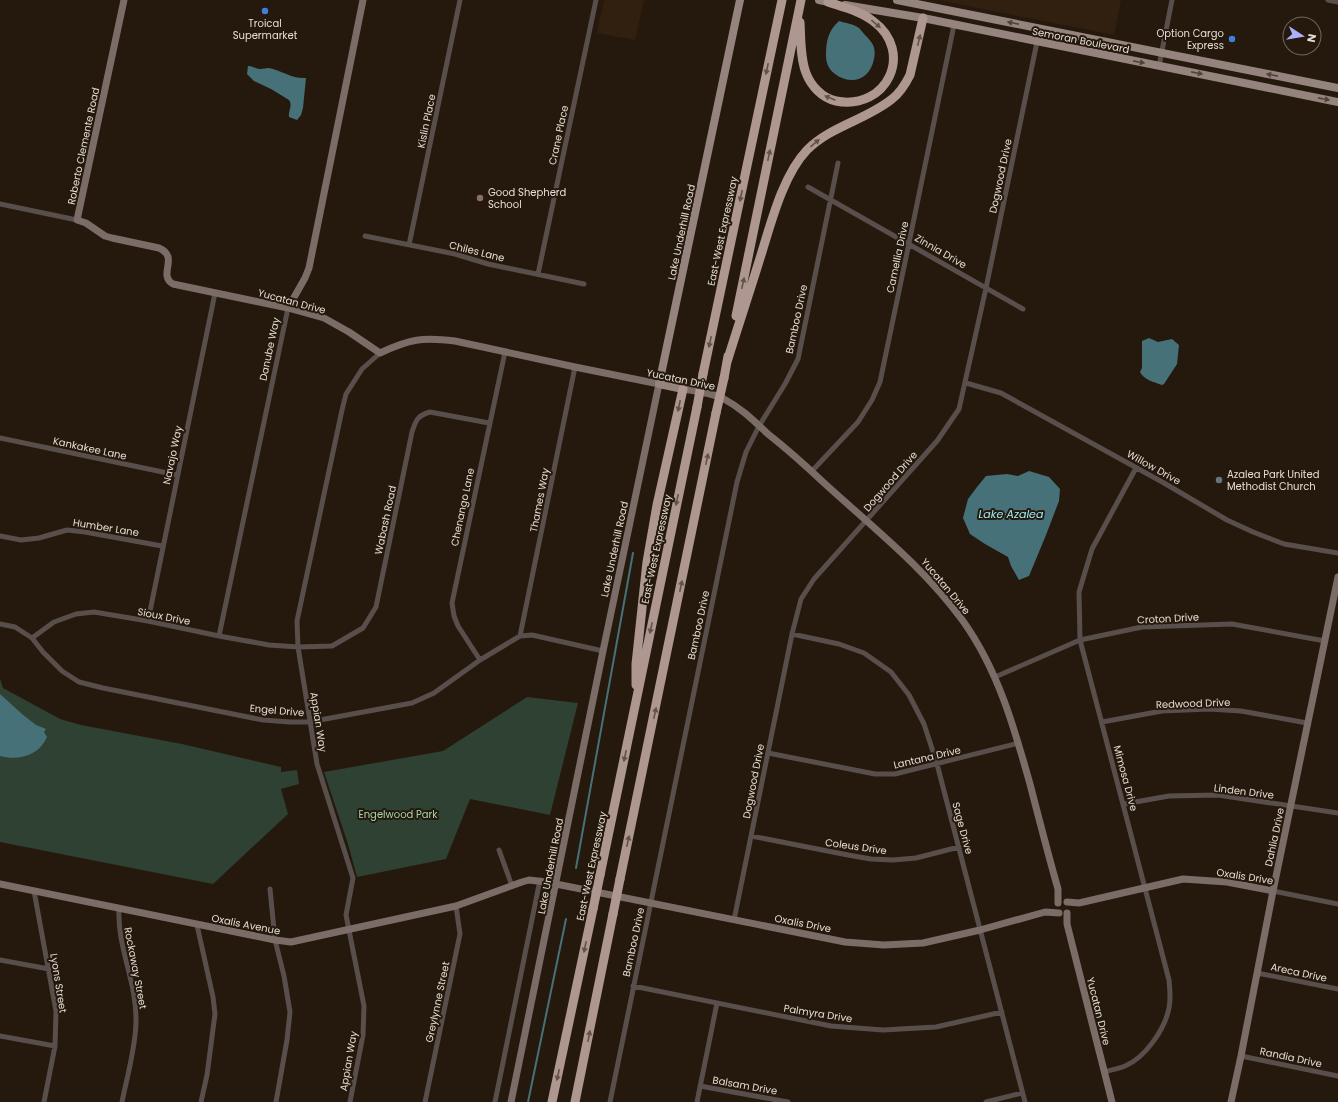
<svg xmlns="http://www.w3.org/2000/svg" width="1338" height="1102" font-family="Poppins,sans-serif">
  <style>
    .built { fill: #31200f }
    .green { fill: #2e4132 }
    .water { fill: #467178 }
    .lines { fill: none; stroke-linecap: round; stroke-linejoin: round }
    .stream { stroke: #467178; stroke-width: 2 }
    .street { stroke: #584f4c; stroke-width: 5 }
    .secondary { stroke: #7b6c68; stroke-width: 7 }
    .primary { stroke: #95837d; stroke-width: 8 }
    .highway { stroke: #ad9790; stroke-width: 9 }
    .highway-bridge { stroke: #ad9790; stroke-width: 9 }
    .oneway { fill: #52433a }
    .oneway2 { fill: #625248 }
    .shop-dot { fill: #3f7fe0; stroke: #25190d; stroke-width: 1.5 }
    .education-dot { fill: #8d6e63; stroke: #25190d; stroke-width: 1.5 }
    .worship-dot { fill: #6b7280; stroke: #25190d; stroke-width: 1.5 }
    .labels { text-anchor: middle; stroke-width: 4; stroke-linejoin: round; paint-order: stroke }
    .poi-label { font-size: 10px; fill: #e5ddd4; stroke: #25190d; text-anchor: start }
    .street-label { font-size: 10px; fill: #e5ddd4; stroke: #25190d }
    .park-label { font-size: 10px; fill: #a3d7ad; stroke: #25190d }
    .water-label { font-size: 11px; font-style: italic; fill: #9fedfa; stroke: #25190d }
  </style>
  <rect width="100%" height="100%" fill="#25190d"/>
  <!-- built -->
  <path class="built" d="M 604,0 L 644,0 L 635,40 L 597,33 Z
    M 938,0 L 1121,0 L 1114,35 Z"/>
  <!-- green -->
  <path class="green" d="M 0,679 L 3,688 L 60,719 L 81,725 L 182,744 L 281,767 L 281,772 L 297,770 L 299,784 L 281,789 L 288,814 L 213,884 L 0,842 Z
    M 527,697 L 578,703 L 550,815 L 470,799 L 446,859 L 357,877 L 348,844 L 324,772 L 443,751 Z"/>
  <!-- water -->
  <path class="water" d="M 839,21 C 845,23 854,24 859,28 C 861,30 863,33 865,35 C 868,38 871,41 873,45 C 875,49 875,55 874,59 C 870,80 851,86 835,74 C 829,70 826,63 826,56 C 826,41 828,31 839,21 Z
    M 248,66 C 253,66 256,69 260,69 C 264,69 265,68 269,68 C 283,71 292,79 306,78 L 303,108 L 301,115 L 297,120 L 289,117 C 288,111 293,106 289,100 L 271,89 L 254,81 L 247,74 Z
    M 1149,338 L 1158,342 L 1172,339 L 1179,345 L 1177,364 L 1164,384 L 1162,385 C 1154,382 1144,380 1140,372 L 1142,368 L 1142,341 Z
    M 1029,471 L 1049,477 L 1060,489 L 1059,501 L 1046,535 L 1029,576 L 1019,580 L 1011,566 L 1008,557 L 985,544 L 970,534 L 963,518 L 968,499 L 977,487 L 986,476 L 1007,474 L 1018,476 Z
    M 0,694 L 22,714 L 36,725 L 46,729 L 44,732 L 47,737 C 39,756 18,761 0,756 Z"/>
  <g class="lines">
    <!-- stream -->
    <path class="stream" d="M 576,868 L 633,553
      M 528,1102 L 566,919"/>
    <!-- street -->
    <path class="street" d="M 1328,0 L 1338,2
      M 1159,66 L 1172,0
      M 808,187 L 1023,309
      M 0,204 L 77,220
      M 365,236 L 455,254 L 488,264 L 584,284
      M 409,245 L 460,0
      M 538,274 L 596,0
      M 966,383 L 1001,393 L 1164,483 L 1227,520 L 1253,532 L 1284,544 L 1338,553
      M 0,438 L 177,475
      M 812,471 L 858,422 L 872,400 L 880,382 L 909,243 L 954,25
      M 0,536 L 21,540 L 39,538 L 67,530 L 85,532 L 162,546
      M 148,621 L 215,293
      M 0,624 L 15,627 L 32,638 L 43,652 L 62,671 L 79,682 L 103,688 L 263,720 L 290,722 L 309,722 L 412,703 L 434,693 L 480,660 L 520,636 L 532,635 L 603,651
      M 792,634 L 839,644 L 864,653 L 891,672 L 909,695 L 924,724 L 937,764 L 1025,1102
      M 219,636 L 288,308
      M 520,636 L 575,367
      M 32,638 L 54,622 L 76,614 L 94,612 L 148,621 L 219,636 L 269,645 L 298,647 L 332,646 L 363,628 L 376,607 L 412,432 C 416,420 417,416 430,412 L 489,423
      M 480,660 L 458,626 L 454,616 L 452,603 L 505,352
      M 995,677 L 1080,640 L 1142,627 L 1232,624 L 1325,641
      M 1102,722 L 1162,711 L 1209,709 L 1241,711 L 1307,723
      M 768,753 L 875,774 L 895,774 L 1019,743
      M 1124,804 L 1169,796 L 1218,795 L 1338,813
      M 751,836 L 848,855 L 871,859 L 893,860 L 916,858 L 959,847
      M 499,850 L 512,886
      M 270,889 L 275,940 L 284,976 L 290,1012 L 287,1040 L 276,1102
      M 34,891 L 56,1011 L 55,1046 L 44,1102
      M 1273,891 L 1338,904
      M 119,909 C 117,947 137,983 136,1021 C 136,1046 127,1077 122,1102
      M 734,920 L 792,634 L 801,599 L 814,579 L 937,441 L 959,409 L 986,288 L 1037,42
      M 197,925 L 213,997 L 215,1014 L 207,1075 L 201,1102
      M 0,960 L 49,969
      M 1257,973 L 1338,989
      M 633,986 L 831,1026 L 883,1030 L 936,1027 L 1002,1012
      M 0,1036 L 55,1046
      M 1241,1056 L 1338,1076
      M 1104,1072 C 1110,1070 1118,1069 1125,1066 C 1145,1058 1165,1029 1169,1008 C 1171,999 1170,990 1169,980 L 1080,640 L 1079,592 L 1092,549 L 1136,468
      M 700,1086 L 788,1102
      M 350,1102 L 363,1035 L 364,1006 L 346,915 L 353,878 L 317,764 L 298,647 L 297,621 L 342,410 L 346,394 L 362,369 L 380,353
      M 425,1102 L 460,934 L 456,906
      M 495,1102 L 540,880
      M 610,1102 L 737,482 L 746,452 L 759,426 L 785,384 L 798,359 L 838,163
      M 697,1102 L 717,1003
      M 986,1102 L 1022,1093"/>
    <!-- secondary -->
    <path class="secondary" d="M 124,0 L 77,220 L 86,223 L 105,236 L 112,238 L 159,248 C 180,257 157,275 173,284 L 288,308 L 324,318 L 349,332 L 380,353 C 410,339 422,337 455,341 L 575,367 L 659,384 L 603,651 L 511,1102
      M 288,308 L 305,278 L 309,268 L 363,0
      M 683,389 C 697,391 712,393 724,399 C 741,408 754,421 768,434 C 787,449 805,465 823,482 C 871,526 924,567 963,621 C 998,670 1014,727 1030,784 C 1039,819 1048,854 1058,889 L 1058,903
      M 0,884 L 275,940 L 291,942 L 456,906 L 522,882 L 529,880 L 546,882 L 845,942 L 884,945 L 923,943 L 980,930 L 1045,912 L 1059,913
      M 1067,902 L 1079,903 L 1183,879 L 1227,882 L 1273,891
      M 1067,913 L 1067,924 L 1112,1102
      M 1231,1102 L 1241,1056 L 1273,891 L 1338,577"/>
    <!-- primary -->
    <path class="primary" d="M 819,0 L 834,3
      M 897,0 L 1338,88
      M 845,5 L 923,18 L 1338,102
      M 683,389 L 659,384 L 740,0"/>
    <!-- highway -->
    <path class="highway" d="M 800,22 C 801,38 800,57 806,73 C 811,86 822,98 836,101 C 887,111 915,52 873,21 C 860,11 843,7 828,2
      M 736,316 L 801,0
      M 727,362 C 738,326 750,291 761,255 C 771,223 783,175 807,150 C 831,126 866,120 892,99 C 900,93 906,83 910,75 L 923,18
      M 703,374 L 782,0
      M 724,378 L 728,356
      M 636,685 L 636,664 L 647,562 L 657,505 L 683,389
      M 600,875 L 697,407
      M 620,879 L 716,413
      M 552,1102 L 593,909
      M 575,1102 L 613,914"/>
    <!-- highway-bridge -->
    <path class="highway-bridge" d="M 697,407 L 703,374
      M 716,413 L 724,378
      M 593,909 L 600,875
      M 613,914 L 620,879"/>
  </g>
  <!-- one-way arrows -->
  <defs><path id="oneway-solid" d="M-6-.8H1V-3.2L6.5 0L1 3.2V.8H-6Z"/></defs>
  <g class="oneway">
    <use href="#oneway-solid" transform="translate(1013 23) rotate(-169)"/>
    <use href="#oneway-solid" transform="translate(1139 62) rotate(11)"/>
    <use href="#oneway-solid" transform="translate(1197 73) rotate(11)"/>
    <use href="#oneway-solid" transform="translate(1272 75) rotate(-169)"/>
    <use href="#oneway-solid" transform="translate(1324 99) rotate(11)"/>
  </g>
  <g class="oneway2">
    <use href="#oneway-solid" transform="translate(876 24) rotate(40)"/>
    <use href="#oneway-solid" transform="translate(919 40) rotate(-77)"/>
    <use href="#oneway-solid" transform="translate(767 69) rotate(102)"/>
    <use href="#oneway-solid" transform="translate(830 98) rotate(-157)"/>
    <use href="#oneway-solid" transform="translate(815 143) rotate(-41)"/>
    <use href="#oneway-solid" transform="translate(769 155) rotate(-78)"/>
    <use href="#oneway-solid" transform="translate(741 196) rotate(102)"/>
    <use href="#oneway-solid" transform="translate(743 283) rotate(-78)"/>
    <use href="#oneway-solid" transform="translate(710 342) rotate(102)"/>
    <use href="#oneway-solid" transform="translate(679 406) rotate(102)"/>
    <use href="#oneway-solid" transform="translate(707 459) rotate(-78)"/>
    <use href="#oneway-solid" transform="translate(677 500) rotate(102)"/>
    <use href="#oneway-solid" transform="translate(681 586) rotate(-78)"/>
    <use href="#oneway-solid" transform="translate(651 628) rotate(102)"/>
    <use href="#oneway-solid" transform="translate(655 713) rotate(-78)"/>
    <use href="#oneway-solid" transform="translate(625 756) rotate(102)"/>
    <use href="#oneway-solid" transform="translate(628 841) rotate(-78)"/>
    <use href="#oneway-solid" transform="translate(585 947) rotate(102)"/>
    <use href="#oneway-solid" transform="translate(589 1036) rotate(-79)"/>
    <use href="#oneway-solid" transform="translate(558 1075) rotate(102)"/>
  </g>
  <!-- markers -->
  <g class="shop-dot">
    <circle cx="265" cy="11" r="4"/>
    <circle cx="1232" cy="39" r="4"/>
  </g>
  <circle class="education-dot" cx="480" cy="198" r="4"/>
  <circle class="worship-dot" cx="1219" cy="480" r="4"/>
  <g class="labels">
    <!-- poi labels -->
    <g class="poi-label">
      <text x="265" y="27" text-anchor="middle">Troical<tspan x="265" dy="12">Supermarket</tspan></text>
      <text x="1224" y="37" text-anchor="end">Option Cargo<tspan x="1224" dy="12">Express</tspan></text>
      <text x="488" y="196">Good Shepherd<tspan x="488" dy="12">School</tspan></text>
      <text x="1227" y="478">Azalea Park United<tspan x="1227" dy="12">Methodist Church</tspan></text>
    </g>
    <!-- street labels -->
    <g class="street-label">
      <text transform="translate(1081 40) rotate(11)" y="4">Semoran Boulevard</text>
      <text transform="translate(426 121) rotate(-78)" y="4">Kislin Place</text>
      <text transform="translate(558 135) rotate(-78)" y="4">Crane Place</text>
      <text transform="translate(83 146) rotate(-78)" y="4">Roberto Clemente Road</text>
      <text transform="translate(1000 176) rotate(-78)" y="4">Dogwood Drive</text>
      <text transform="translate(722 231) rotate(-78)" y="4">East-West Expressway</text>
      <text transform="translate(681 232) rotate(-78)" y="4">Lake Underhill Road</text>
      <text transform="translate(477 251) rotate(14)" y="4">Chiles Lane</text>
      <text transform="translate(941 251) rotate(30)" y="4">Zinnia Drive</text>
      <text transform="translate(897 257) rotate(-78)" y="4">Camellia Drive</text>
      <text transform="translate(292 301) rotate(15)" y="4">Yucatan Drive</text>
      <text transform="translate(796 319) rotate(-78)" y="4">Bamboo Drive</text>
      <text transform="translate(269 349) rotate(-78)" y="4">Danube Way</text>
      <text transform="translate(681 379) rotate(12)" y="4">Yucatan Drive</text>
      <text transform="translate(90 448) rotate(12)" y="4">Kankakee Lane</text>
      <text transform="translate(172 455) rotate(-78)" y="4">Navajo Way</text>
      <text transform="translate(1154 467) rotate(29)" y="4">Willow Drive</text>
      <text transform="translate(890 481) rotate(-49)" y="4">Dogwood Drive</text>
      <text transform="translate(539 500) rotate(-79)" y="4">Thames Way</text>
      <text transform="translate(462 507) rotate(-78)" y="4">Chenango Lane</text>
      <text transform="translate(385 520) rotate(-78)" y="4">Wabash Road</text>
      <text transform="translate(106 527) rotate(9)" y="4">Humber Lane</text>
      <text transform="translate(614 549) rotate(-78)" y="4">Lake Underhill Road</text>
      <text transform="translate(656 549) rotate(-78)" y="4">East-West Expressway</text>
      <text transform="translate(946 586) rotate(50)" y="4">Yucatan Drive</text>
      <text transform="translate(164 616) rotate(11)" y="4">Sioux Drive</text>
      <text transform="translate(1168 618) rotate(-3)" y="4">Croton Drive</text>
      <text transform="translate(698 625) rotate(-78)" y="4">Bamboo Drive</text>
      <text transform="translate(1193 703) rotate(-2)" y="4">Redwood Drive</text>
      <text transform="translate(277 710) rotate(5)" y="4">Engel Drive</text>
      <text transform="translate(319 722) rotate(81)" y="4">Appian Way</text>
      <text transform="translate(927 757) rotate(-13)" y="4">Lantana Drive</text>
      <text transform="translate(1126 778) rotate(75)" y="4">Mimosa Drive</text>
      <text transform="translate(753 781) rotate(-79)" y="4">Dogwood Drive</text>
      <text transform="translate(1244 791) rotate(7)" y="4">Linden Drive</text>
      <text transform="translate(963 828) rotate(75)" y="4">Sage Drive</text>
      <text transform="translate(1274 837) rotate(-78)" y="4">Dahlia Drive</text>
      <text transform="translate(856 846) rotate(8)" y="4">Coleus Drive</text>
      <text transform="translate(550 866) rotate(-79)" y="4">Lake Underhill Road</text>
      <text transform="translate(591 866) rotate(-78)" y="4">East-West Expressway</text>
      <text transform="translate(1245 876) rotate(9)" y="4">Oxalis Drive</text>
      <text transform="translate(803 923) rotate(11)" y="4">Oxalis Drive</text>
      <text transform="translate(246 924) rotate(11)" y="4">Oxalis Avenue</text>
      <text transform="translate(633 942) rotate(-78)" y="4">Bamboo Drive</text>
      <text transform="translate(136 968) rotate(79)" y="4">Rockaway Street</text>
      <text transform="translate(1299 972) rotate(12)" y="4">Areca Drive</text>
      <text transform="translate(59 983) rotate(81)" y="4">Lyons Street</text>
      <text transform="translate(437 1002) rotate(-78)" y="4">Greylynne Street</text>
      <text transform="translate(1099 1011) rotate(76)" y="4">Yucatan Drive</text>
      <text transform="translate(818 1013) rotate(9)" y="4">Palmyra Drive</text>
      <text transform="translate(1291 1057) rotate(12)" y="4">Randia Drive</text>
      <text transform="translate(348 1061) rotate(-80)" y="4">Appian Way</text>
      <text transform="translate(745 1085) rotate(10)" y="4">Balsam Drive</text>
    </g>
    <!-- park labels -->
    <g class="park-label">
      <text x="398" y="818">Engelwood Park</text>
    </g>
    <!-- water labels -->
    <g class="water-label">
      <text x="1011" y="518">Lake Azalea</text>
    </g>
  </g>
  <!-- north arrow -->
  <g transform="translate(1302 36) rotate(102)"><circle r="19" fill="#25190d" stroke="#72675d"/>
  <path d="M0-3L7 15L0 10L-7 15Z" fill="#adaffb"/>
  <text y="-6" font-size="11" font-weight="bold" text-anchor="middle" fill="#e5ddd4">N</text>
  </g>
</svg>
